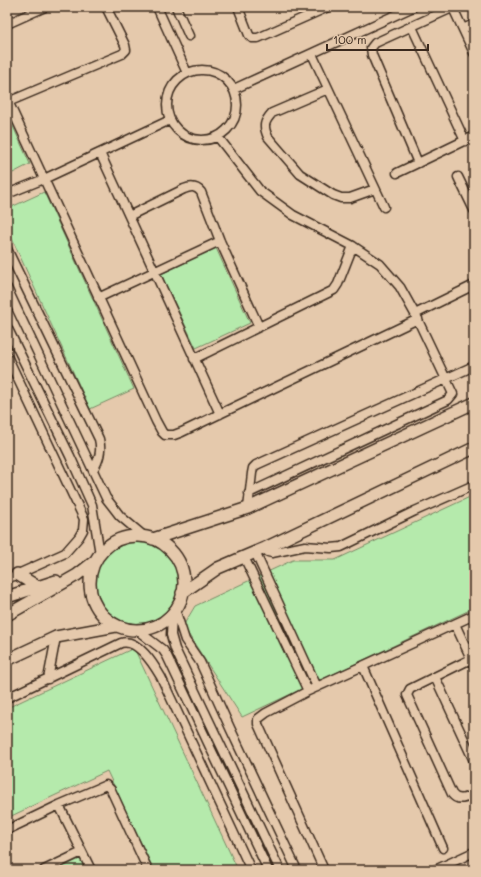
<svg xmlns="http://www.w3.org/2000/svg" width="481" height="877" font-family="Mali,sans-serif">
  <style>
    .green { fill: #b5eaac; stroke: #788a65 }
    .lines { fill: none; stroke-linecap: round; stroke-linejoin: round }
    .minor-casing { stroke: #3b2a1e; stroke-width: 11 }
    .major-casing { stroke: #3b2a1e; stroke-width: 14 }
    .minor { stroke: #e5c9ac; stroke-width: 8 }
    .major { stroke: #e5c9ac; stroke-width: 11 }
  </style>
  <rect width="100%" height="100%" fill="#e5c9ac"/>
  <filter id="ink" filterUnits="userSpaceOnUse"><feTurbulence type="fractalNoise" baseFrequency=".025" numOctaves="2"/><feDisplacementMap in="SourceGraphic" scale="8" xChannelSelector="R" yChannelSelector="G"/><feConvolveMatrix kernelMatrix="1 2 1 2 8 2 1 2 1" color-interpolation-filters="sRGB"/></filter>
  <g filter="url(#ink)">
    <!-- green -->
    <path class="green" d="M 7,113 L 30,164 L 7,176 Z
      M 44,192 L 134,389 L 90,409 L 7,228 L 7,209 Z
      M 216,248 L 250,323 L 196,348 L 161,274 Z
      M 474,495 L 474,608 L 242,717 L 183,626 L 195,606 L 293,560 L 335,560 Z
      M96 583a41 41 0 1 1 82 0a41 41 0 1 1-82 0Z
      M 134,648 L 238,870 L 154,870 L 107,771 L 7,818 L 7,708 Z
      M 81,858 L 87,870 L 57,870 Z"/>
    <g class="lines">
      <!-- minor casing -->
      <g class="minor-casing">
        <path id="minor" d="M 157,7 L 187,73
          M 176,7 L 189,36
          M 238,7 L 249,35 L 252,38 L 258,38 L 328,7
          M 453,8 L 474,53
          M 7,24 L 45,7
          M 412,27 L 465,141
          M 463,29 L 474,24
          M 312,54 L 384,207
          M167 105a35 35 0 1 1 70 0a35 35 0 1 1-70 0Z
          M 234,89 L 413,7
          M 328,89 L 272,113 C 264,122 263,126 268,137 L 300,174 L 333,195 L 341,198 L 350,198 L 375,189
          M 7,99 L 156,421 L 162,432 L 165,435 L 174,435 L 182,432 L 418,319
          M 8,102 L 122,54 L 126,50 L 125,45 L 106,7
          M 218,137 L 260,191 L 293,215 L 353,246 L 380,264 L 400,287 L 415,314 L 453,394 L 448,400 L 249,493
          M 100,153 L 220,414
          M 418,163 L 372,55 L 371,48 L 375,43 L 454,7
          M 397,173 L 474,136
          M 458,177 L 474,210
          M 7,194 L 44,179 L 170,120
          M 129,216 L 184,189 C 191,186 196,186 201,192 L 220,241 L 259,327
          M 7,249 L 99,439 C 102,451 99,460 93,470
          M 7,288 L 106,498 L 120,516 L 145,537
          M 98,298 L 220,241
          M 415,314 L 474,285
          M 7,327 L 70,456 L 92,505 L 100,554
          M 7,356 L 84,519 L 83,530 L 79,537 L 65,553 L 7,579
          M 194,359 L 334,290 L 338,284 L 353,246
          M 248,508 L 252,473 L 253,468 L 256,465 L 474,366
          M 265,548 L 268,552 L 272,553 L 305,546 L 331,548 L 341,547 L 415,511 L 474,485
          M 255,552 L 317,687
          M 244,557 L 308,691
          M 175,609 L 185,640 L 200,662 L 230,728 L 297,870
          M 172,614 L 171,635 L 175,649 L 280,870
          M 455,624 L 474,665
          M 137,630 L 163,650 L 167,656 L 268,870
          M 471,659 L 410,689 L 407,695 L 452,794 C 458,802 466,798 474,794
          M 363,666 L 443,848
          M 435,677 L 474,761
          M 48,679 L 56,637
          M 7,698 L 121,643 C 138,638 154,665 161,677 L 251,870
          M 59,805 L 91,870
          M 7,830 L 59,805 L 106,785 L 111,790 L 148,870
          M 44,870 L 82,852
          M 324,870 L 258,724 L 258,719 L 266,713 L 308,691 L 474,615
          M 435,870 L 474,852"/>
      </g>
      <!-- major casing -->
      <g class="major-casing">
        <path id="major" d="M90 583a47 47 0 1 1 94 0a47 47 0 1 1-94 0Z
          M 153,539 L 248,508 L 474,403
          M 17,574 L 38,587
          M 182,593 L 218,568 L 265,548 L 474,448
          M 7,597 L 56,581
          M 7,615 L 77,575 L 95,561
          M 7,660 L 56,637 L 116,626"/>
      </g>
      <!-- minor -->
      <use href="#minor" class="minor"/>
      <!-- major -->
      <use href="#major" class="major"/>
    </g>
  </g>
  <!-- margin -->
  <rect width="481" height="877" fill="none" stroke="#e5c9ac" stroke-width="24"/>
  <rect x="12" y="12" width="457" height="853" fill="none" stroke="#3b2a1e" stroke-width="1.5" filter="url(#ink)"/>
  <!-- scale -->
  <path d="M327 44v6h101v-6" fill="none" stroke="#3b2a1e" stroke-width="2"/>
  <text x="333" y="44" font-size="12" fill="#3b2a1e" stroke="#e5c9ac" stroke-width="3" paint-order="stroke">100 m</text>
</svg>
